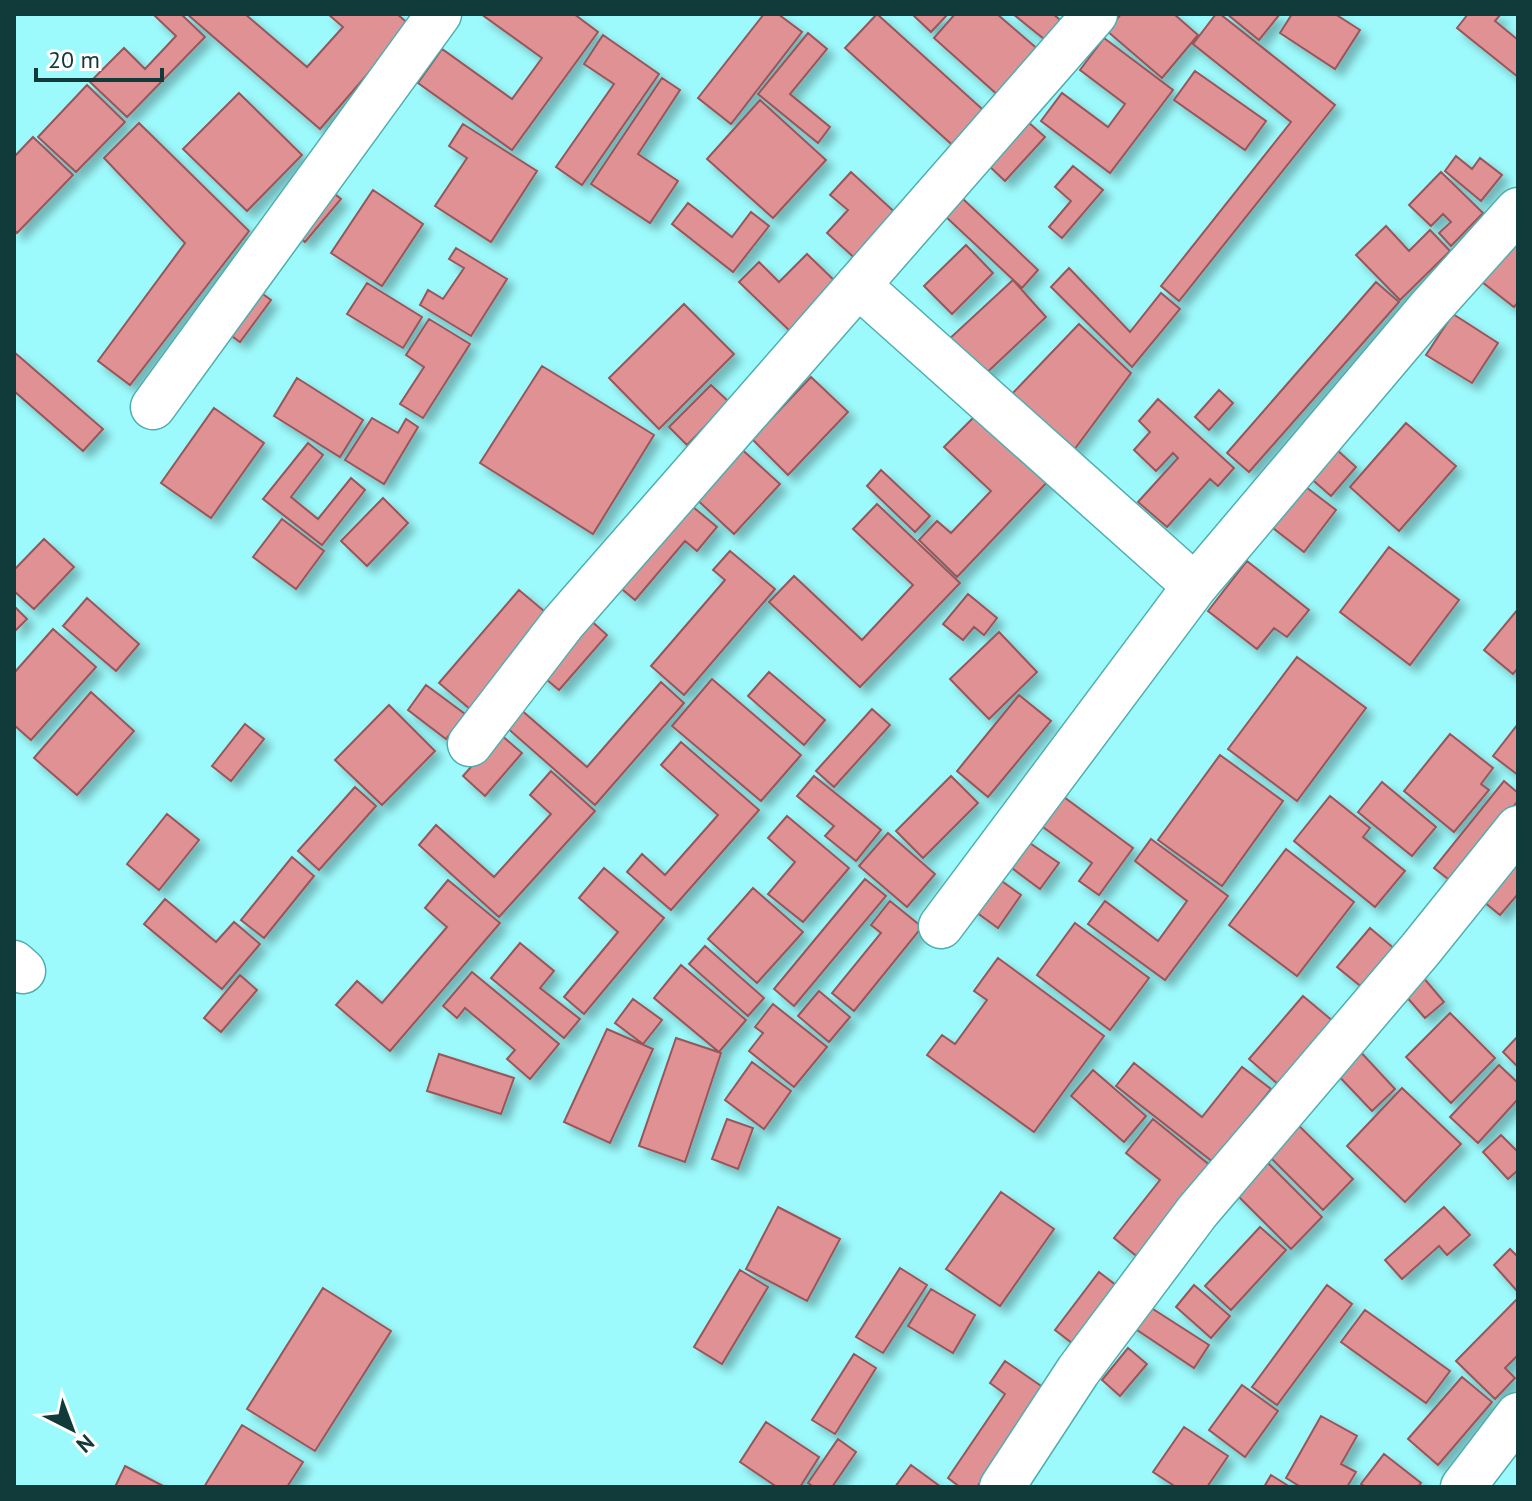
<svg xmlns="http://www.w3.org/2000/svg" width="1532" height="1501" font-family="'PT Sans',sans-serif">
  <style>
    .building { fill: #df9194; stroke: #99565a; stroke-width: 2; filter: url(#shadow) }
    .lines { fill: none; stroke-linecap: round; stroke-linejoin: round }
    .street-casing { stroke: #50aeb0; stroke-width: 47 }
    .street { stroke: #fff; stroke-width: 44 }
  </style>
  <defs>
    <filter id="shadow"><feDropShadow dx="7" dy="7" stdDeviation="4" flood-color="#0004"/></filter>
  </defs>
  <rect width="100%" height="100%" fill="#9dfafc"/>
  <!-- building -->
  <path class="building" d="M 157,14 L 181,14 L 205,37 L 127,117 L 90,82 L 124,48 L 145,69 L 176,36 L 155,16 Z
    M 187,14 L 245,14 L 307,67 L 343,27 L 328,14 L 397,14 L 410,25 L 320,129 Z
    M 481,14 L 574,14 L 598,32 L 512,150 L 418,83 L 442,49 L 512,99 L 542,58 Z
    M 764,14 L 778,14 L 802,32 L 731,124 L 698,98 Z
    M 877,14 L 991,117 L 959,151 L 845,48 Z
    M 912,14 L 948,14 L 931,32 Z
    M 955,14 L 997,14 L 1040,51 L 1000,97 L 934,38 Z
    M 1013,14 L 1053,14 L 1065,24 L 1049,43 Z
    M 1121,14 L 1174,14 L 1198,35 L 1162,78 L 1107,31 Z
    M 1216,14 L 1220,14 L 1335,105 L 1179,301 L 1161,286 L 1291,122 L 1193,44 Z
    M 1227,14 L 1280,14 L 1259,40 Z
    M 1292,14 L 1335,14 L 1360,30 L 1335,69 L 1280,33 Z
    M 1468,14 L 1501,14 L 1495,21 L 1518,40 L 1518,77 L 1457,28 Z
    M 808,33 L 827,49 L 790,94 L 830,127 L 818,143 L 758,94 Z
    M 603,35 L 659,74 L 582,185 L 556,167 L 614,84 L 584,64 Z
    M 1104,38 L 1173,90 L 1110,173 L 1041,121 L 1062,93 L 1108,127 L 1125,104 L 1080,70 Z
    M 1195,71 L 1266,121 L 1245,150 L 1174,100 Z
    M 662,78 L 680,90 L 638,154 L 678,181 L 650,223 L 591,184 Z
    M 87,85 L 125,122 L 76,172 L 38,137 Z
    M 239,93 L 302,155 L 247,211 L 183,149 Z
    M 760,100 L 826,160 L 773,218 L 707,159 Z
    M 1027,121 L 1045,137 L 1005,181 L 987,164 Z
    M 139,123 L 249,231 L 130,385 L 98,361 L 185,243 L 104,158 Z
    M 463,124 L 537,171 L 491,242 L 435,206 L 467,158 L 449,146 Z
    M 33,137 L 73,175 L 17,233 L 14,230 L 14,157 Z
    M 1456,156 L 1472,169 L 1480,158 L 1502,175 L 1481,201 L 1445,171 Z
    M 1073,166 L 1103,190 L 1062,238 L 1049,227 L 1071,201 L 1055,187 Z
    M 851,172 L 900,217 L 859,262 L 827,233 L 848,210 L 830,195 Z
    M 1441,172 L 1483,213 L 1451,246 L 1439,233 L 1451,222 L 1443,214 L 1431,226 L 1409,205 Z
    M 322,184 L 341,199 L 305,242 L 287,227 Z
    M 373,190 L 423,224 L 382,286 L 331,253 Z
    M 962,198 L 1038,270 L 1022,288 L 945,216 Z
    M 688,203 L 732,237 L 751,212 L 769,226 L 733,272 L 672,224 Z
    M 1386,226 L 1409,251 L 1430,230 L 1450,251 L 1400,300 L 1356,255 Z
    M 1518,226 L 1518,302 L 1514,307 L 1477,278 Z
    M 966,245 L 993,273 L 952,314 L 924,286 Z
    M 456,248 L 507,279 L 471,336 L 420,305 L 428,290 L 443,299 L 464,268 L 449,259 Z
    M 807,254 L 839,285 L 792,333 L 739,282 L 759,262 L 779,282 Z
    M 1069,268 L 1130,332 L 1161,293 L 1180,309 L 1132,367 L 1051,287 Z
    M 1013,280 L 1046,317 L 981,378 L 947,341 Z
    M 1376,282 L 1399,302 L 1249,472 L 1227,453 Z
    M 367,283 L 422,317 L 403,348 L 347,314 Z
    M 253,287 L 271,300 L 240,342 L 222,329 Z
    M 684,304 L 734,354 L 659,429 L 609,378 Z
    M 1453,314 L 1498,343 L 1472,383 L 1426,355 Z
    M 429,319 L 470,344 L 423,418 L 400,404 L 424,367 L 406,355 Z
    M 1079,324 L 1131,373 L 1071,454 L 1010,396 Z
    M 14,352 L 103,429 L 83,451 L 14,391 Z
    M 542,366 L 654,435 L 593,534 L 480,463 Z
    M 811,377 L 848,412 L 788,475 L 752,439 Z
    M 297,378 L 363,420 L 340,457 L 274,416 Z
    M 711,385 L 729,402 L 687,445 L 669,427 Z
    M 1219,390 L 1233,403 L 1209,430 L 1195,417 Z
    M 1158,399 L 1234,468 L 1218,486 L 1210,479 L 1167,527 L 1138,502 L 1178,458 L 1173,453 L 1156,471 L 1134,450 L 1150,432 L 1139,421 Z
    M 214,408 L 264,443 L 211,518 L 161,483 Z
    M 980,411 L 1051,478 L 957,577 L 919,540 L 937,521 L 951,533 L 991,491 L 944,447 Z
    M 372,418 L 398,433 L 406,419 L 418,427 L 384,484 L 345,460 Z
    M 1406,423 L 1456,466 L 1399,531 L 1350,487 Z
    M 1326,440 L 1356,467 L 1331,496 L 1300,469 Z
    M 308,443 L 323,455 L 291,497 L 318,519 L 351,478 L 365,490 L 322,545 L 263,499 Z
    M 738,446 L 780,484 L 734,534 L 693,496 Z
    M 881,470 L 930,516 L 915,532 L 867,486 Z
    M 1302,484 L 1336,510 L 1304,552 L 1269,525 Z
    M 681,497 L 717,527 L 697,551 L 685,541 L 635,600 L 611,580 Z
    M 383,498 L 408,523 L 367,566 L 341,541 Z
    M 877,504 L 960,583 L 860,687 L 769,602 L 794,576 L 862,640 L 913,585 L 853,529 Z
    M 282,519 L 324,551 L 296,589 L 253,557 Z
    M 44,539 L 74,567 L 34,609 L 14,591 L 14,570 Z
    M 1389,547 L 1459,600 L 1410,665 L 1340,612 Z
    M 730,551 L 775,589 L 684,695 L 651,666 L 725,580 L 713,570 Z
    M 1247,561 L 1309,610 L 1287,637 L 1274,628 L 1257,649 L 1208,611 Z
    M 519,590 L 550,616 L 470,709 L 439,683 Z
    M 968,594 L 997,618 L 984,635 L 974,627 L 963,640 L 943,624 Z
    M 87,598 L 139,644 L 116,671 L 63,626 Z
    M 14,606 L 27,619 L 14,632 Z
    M 1518,609 L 1518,668 L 1513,674 L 1484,650 Z
    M 588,618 L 607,635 L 559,690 L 540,674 Z
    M 53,629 L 96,667 L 31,740 L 14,725 L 14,673 Z
    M 999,632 L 1037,672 L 989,719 L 950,679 Z
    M 1297,657 L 1366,708 L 1297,801 L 1228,749 Z
    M 769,672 L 825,720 L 804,745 L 748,696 Z
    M 712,679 L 801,755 L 761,801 L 672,726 Z
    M 661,682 L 684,703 L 595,805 L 505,726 L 520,709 L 587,767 Z
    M 426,685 L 465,714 L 446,739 L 408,710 Z
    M 91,692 L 134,731 L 77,795 L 34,758 Z
    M 1019,695 L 1051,721 L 988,797 L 957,771 Z
    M 389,705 L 435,751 L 382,805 L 335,760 Z
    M 872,709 L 890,725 L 834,787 L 816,771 Z
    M 245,724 L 264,739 L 231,781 L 212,766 Z
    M 1518,724 L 1518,775 L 1493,756 Z
    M 500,734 L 522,753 L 485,796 L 463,776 Z
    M 1450,734 L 1493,768 L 1481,784 L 1489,790 L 1454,832 L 1404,791 Z
    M 681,742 L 759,810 L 671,910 L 627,872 L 642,854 L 665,875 L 718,815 L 661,765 Z
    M 1220,755 L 1283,801 L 1222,886 L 1158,840 Z
    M 551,771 L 595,811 L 499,917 L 419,845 L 436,825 L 494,877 L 551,814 L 530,795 Z
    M 814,776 L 881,830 L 856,861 L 825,836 L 834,826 L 797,796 Z
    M 951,776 L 978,803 L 923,858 L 896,831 Z
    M 1504,781 L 1518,793 L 1518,801 L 1452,882 L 1434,868 Z
    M 1382,782 L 1436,827 L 1412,856 L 1358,812 Z
    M 355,787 L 376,806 L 319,870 L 298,851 Z
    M 1053,789 L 1133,848 L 1099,895 L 1079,881 L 1092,863 L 1032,819 Z
    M 1330,796 L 1370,828 L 1363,837 L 1405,871 L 1375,907 L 1294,841 Z
    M 167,814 L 199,840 L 159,890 L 127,864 Z
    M 787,816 L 849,868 L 803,922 L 768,894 L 795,862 L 768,838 Z
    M 888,833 L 935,874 L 907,907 L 859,866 Z
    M 1018,835 L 1059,863 L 1040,889 L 1001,860 Z
    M 1518,836 L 1518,894 L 1500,915 L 1472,892 Z
    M 1151,839 L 1228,896 L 1165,980 L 1088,924 L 1105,901 L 1158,941 L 1187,901 L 1135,861 Z
    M 1286,849 L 1354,902 L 1297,976 L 1229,925 Z
    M 292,857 L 314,876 L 264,938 L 241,920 Z
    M 604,868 L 664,918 L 584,1014 L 564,997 L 618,932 L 579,898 Z
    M 992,874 L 1021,895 L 998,928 L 969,907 Z
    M 865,879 L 886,896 L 794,1006 L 774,989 Z
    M 448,880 L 500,923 L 390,1051 L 336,1005 L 357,981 L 382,1003 L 447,927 L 425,908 Z
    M 753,888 L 803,932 L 757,983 L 708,939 Z
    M 165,899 L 216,942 L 234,922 L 260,944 L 222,989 L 144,924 Z
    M 890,901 L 922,927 L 854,1011 L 832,993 L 881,933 L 871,925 Z
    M 1075,923 L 1149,978 L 1110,1030 L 1037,975 Z
    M 1370,928 L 1396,950 L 1363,988 L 1337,967 Z
    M 520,943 L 554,971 L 540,988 L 580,1019 L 564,1038 L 491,978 Z
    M 705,946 L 764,998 L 748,1016 L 689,964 Z
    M 998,958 L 1104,1036 L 1034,1132 L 927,1055 L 942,1035 L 955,1044 L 987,1000 L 974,991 Z
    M 681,965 L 746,1020 L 719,1052 L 654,998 Z
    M 1417,970 L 1444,1002 L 1425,1018 L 1398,987 Z
    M 472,972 L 559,1044 L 530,1079 L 507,1059 L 515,1050 L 465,1008 L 457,1018 L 443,1006 Z
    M 240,975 L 257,990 L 221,1032 L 204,1018 Z
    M 819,991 L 850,1017 L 829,1042 L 798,1016 Z
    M 1303,996 L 1334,1022 L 1279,1085 L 1249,1059 Z
    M 633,999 L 662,1020 L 643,1044 L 615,1023 Z
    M 773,1004 L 827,1047 L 794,1087 L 749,1051 L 763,1033 L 755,1027 Z
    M 1450,1013 L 1495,1058 L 1451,1103 L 1406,1057 Z
    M 607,1029 L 653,1049 L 610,1143 L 564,1122 Z
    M 1518,1036 L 1518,1067 L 1503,1052 Z
    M 676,1038 L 721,1053 L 685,1162 L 639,1146 Z
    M 1356,1047 L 1395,1089 L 1372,1111 L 1332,1069 Z
    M 439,1054 L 514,1078 L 501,1114 L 427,1091 Z
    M 752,1062 L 791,1091 L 764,1129 L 725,1100 Z
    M 1134,1063 L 1202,1117 L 1242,1067 L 1271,1089 L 1213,1162 L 1116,1086 Z
    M 1499,1065 L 1518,1083 L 1518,1099 L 1478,1143 L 1450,1117 Z
    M 1093,1070 L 1146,1116 L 1124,1142 L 1071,1096 Z
    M 1402,1088 L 1461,1144 L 1405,1202 L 1347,1146 Z
    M 1288,1115 L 1353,1179 L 1323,1210 L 1258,1145 Z
    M 727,1119 L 753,1128 L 738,1169 L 712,1159 Z
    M 1153,1119 L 1212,1167 L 1139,1258 L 1114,1238 L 1160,1180 L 1126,1153 Z
    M 1501,1135 L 1518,1152 L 1518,1170 L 1508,1179 L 1483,1152 Z
    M 1256,1151 L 1322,1217 L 1291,1249 L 1225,1183 Z
    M 1001,1192 L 1054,1229 L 1000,1306 L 946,1269 Z
    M 778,1207 L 840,1239 L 807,1301 L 746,1269 Z
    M 1444,1207 L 1470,1235 L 1447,1255 L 1439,1246 L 1402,1279 L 1385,1260 Z
    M 1260,1227 L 1286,1250 L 1231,1310 L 1205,1286 Z
    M 1510,1249 L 1518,1257 L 1518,1292 L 1494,1265 Z
    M 900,1268 L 927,1285 L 883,1353 L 856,1337 Z
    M 740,1270 L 768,1287 L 722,1364 L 694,1347 Z
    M 1099,1272 L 1117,1286 L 1072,1343 L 1055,1330 Z
    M 1194,1285 L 1230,1316 L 1211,1338 L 1176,1307 Z
    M 1327,1285 L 1352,1304 L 1277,1405 L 1252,1387 Z
    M 323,1288 L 391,1331 L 315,1451 L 247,1409 Z
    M 931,1289 L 975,1315 L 953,1353 L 908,1326 Z
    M 1516,1300 L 1518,1303 L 1518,1355 L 1505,1368 L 1515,1378 L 1495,1399 L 1456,1361 Z
    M 1142,1302 L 1209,1345 L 1194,1368 L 1128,1324 Z
    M 1365,1310 L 1450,1371 L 1426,1403 L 1341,1342 Z
    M 1128,1348 L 1147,1364 L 1120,1396 L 1102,1380 Z
    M 854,1354 L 876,1368 L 835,1434 L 812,1420 Z
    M 1005,1361 L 1044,1388 L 977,1487 L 960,1487 L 948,1478 L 1005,1394 L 990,1383 Z
    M 1462,1377 L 1492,1402 L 1438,1465 L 1408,1439 Z
    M 1242,1385 L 1278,1411 L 1245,1457 L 1209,1430 Z
    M 1321,1416 L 1357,1436 L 1341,1464 L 1356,1472 L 1347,1487 L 1301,1487 L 1286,1478 Z
    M 766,1422 L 819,1457 L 800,1487 L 777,1487 L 740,1462 Z
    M 242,1425 L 303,1462 L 287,1487 L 204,1487 Z
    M 1184,1427 L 1228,1456 L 1207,1487 L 1176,1487 L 1153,1472 Z
    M 838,1439 L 856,1452 L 832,1487 L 814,1487 L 808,1483 Z
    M 1384,1454 L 1421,1483 L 1418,1487 L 1366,1487 L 1361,1484 Z
    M 911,1465 L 941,1487 L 895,1487 Z
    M 125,1466 L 165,1487 L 115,1487 Z
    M 1271,1475 L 1290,1487 L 1264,1487 Z"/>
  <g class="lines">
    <!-- street casing -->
    <g class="street-casing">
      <path id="street" d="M 858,285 L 1195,586
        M 153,407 L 439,14
        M 470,744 L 563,623 L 1095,14
        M 941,926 L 1195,586 L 1429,309 L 1518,210
        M 14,963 L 23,971
        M 1002,1487 L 1078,1371 L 1197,1212 L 1420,950 L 1518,828
        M 1463,1487 L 1518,1415"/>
    </g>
    <!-- street -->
    <use href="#street" class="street"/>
  </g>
  <!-- border -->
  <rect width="1532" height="1501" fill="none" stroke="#113a3a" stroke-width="32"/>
  <!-- north arrow -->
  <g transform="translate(72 1429) rotate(138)" stroke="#ffffff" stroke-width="6" paint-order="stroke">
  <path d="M0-6L14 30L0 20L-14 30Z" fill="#113a3a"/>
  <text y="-12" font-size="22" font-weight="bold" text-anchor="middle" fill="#113a3a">N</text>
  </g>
  <!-- scale -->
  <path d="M36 68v12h126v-12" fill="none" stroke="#113a3a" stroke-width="4"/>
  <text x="48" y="68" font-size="24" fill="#113a3a" stroke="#ffffff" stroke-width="6" paint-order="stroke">20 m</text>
</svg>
